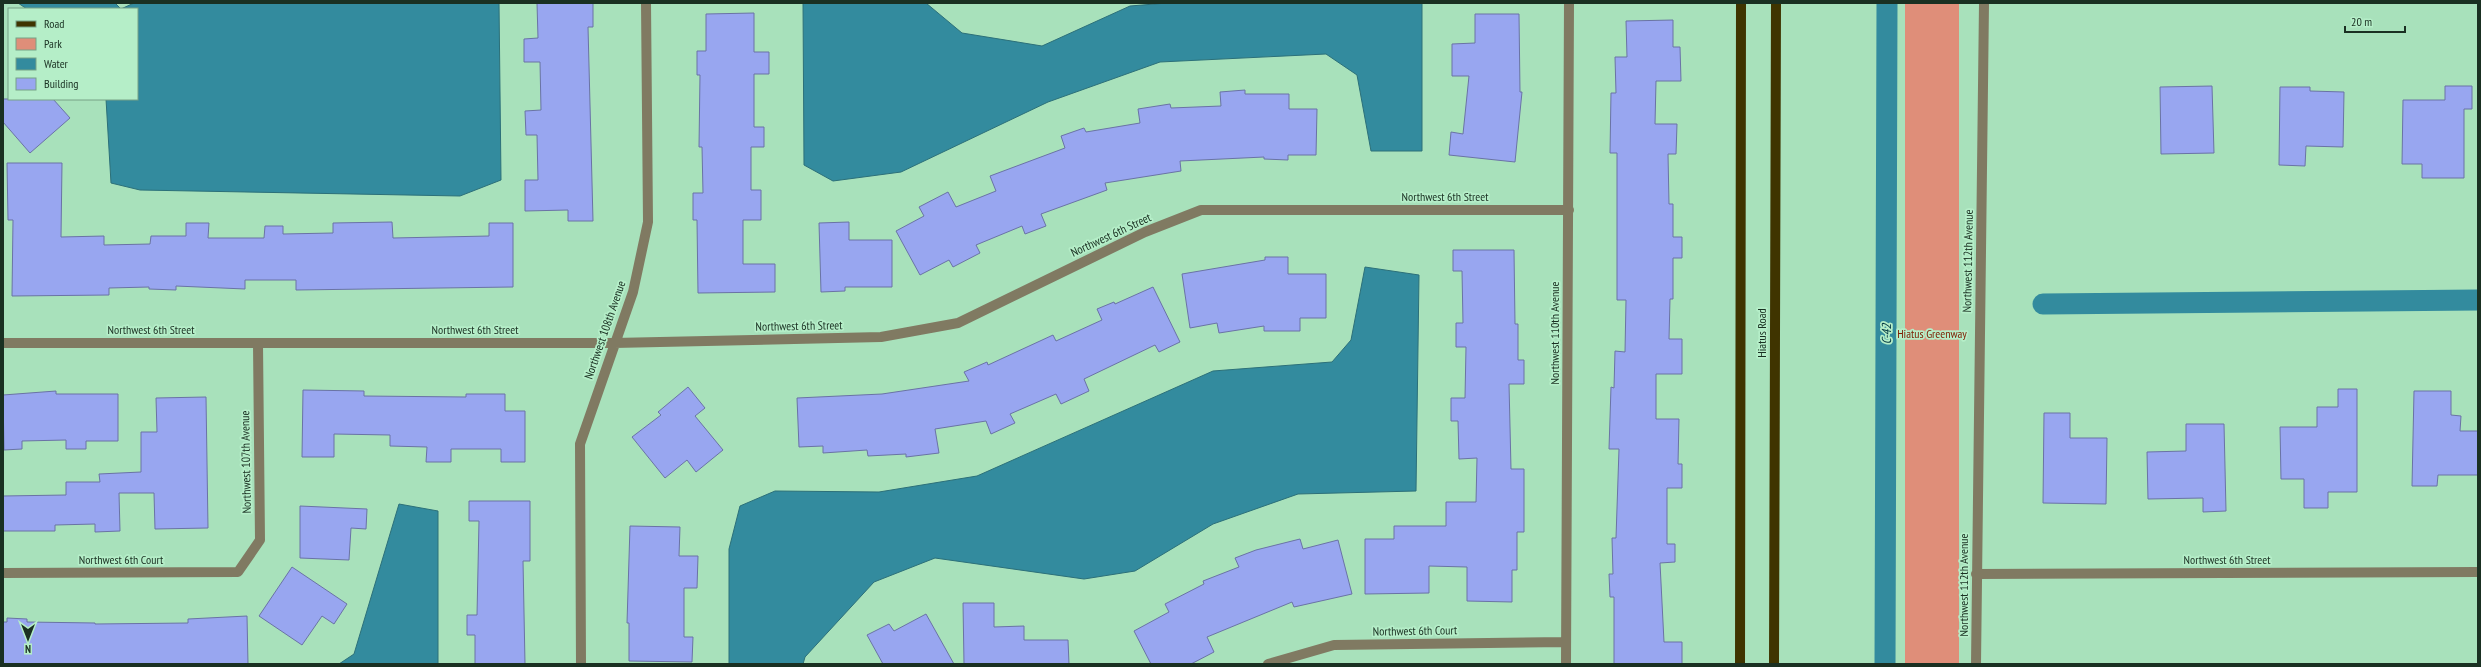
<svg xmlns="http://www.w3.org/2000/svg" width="2481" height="667" font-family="'PT Sans Narrow',sans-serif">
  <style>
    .green { fill: #df8e79 }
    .water { fill: #338b9e; stroke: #2c7079 }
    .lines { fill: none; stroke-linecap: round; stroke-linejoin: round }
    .canal { stroke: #338b9e; stroke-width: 21 }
    .building { fill: #98a6f0; stroke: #6a73a5 }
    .minor { stroke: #807a62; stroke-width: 10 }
    .major { stroke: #3f3400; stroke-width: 10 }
    .labels { text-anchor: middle; stroke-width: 3.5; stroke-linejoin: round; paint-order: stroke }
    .street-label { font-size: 12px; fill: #1a3022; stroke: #b5eec8 }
    .park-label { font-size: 12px; fill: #7f1c00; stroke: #b5eec8 }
    .water-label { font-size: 13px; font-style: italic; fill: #003641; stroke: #b5eec8 }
  </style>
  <rect width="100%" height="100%" fill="#a8e1bb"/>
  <!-- green -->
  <path class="green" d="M 1905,3 L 1959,3 L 1959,664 L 1905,664 Z"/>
  <!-- water -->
  <path class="water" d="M 18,3 L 115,3 L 121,9 L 134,3 L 499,3 L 501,180 L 460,196 L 140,190 L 111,183 L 106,99 L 137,99 L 137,9 L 27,9 Z
    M 803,3 L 926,3 L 962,33 L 1042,46 L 1130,6 L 1167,3 L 1422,3 L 1422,151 L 1371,151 L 1357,75 L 1326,54 L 1160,62 L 1048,102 L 901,172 L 833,181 L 804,165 Z
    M 1365,267 L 1419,275 L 1416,491 L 1298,494 L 1213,524 L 1135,571 L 1084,579 L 935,558 L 874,582 L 805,657 L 803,664 L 729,664 L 729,549 L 740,506 L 775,491 L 879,492 L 977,476 L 1213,371 L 1332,362 L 1351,340 Z
    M 399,504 L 438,511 L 438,664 L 339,664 L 354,654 Z"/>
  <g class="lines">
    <!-- canal -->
    <path class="canal" d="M 2043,304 L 2478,300
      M 1885,664 L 1887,3"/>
  </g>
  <!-- building -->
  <path class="building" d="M 537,3 L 593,3 L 593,27 L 588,27 L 593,221 L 568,221 L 568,210 L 525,211 L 525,180 L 538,180 L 537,135 L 526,135 L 525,111 L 541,110 L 540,62 L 524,62 L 524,39 L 538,38 Z
    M 754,13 L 754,52 L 769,52 L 769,74 L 754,74 L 754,127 L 764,127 L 764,147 L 751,147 L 751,190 L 761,190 L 761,220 L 743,220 L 743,264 L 775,264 L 775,292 L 698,293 L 697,220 L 693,220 L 693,193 L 703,193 L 702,147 L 699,147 L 700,75 L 697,75 L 697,51 L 706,51 L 706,14 Z
    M 1475,14 L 1519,14 L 1520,92 L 1522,92 L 1515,162 L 1449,155 L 1451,132 L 1463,134 L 1469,76 L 1452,76 L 1452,44 L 1475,43 Z
    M 1673,20 L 1673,47 L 1680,47 L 1681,81 L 1656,81 L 1655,124 L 1677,124 L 1676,154 L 1668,154 L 1669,204 L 1673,204 L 1673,237 L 1682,237 L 1682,258 L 1673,258 L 1673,299 L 1670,299 L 1669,339 L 1682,339 L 1682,374 L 1656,374 L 1656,419 L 1679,419 L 1678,464 L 1682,464 L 1682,488 L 1667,488 L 1667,544 L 1675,544 L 1675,562 L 1660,563 L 1664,642 L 1682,642 L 1682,664 L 1614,664 L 1614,597 L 1610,597 L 1609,574 L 1613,574 L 1612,538 L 1616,538 L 1619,449 L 1609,449 L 1611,387 L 1614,388 L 1615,351 L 1625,352 L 1626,300 L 1617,300 L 1617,153 L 1610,153 L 1611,93 L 1616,93 L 1615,57 L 1627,57 L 1626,21 Z
    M 2212,86 L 2214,153 L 2161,154 L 2160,87 Z
    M 2445,86 L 2472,86 L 2472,109 L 2464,109 L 2464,178 L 2422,178 L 2422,164 L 2402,164 L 2403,100 L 2445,100 Z
    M 2280,87 L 2310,87 L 2310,91 L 2344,92 L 2343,147 L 2306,146 L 2305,166 L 2279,165 Z
    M 1245,90 L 1245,94 L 1289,94 L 1289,109 L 1317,109 L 1316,155 L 1288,155 L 1288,160 L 1264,159 L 1264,157 L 1180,161 L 1181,171 L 1105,183 L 1107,190 L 1041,214 L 1046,226 L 1025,234 L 1022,226 L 976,245 L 980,253 L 953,267 L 949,260 L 920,275 L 896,231 L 924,216 L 919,207 L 948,192 L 956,207 L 996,191 L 990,176 L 1065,148 L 1061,136 L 1084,128 L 1086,132 L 1140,123 L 1138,109 L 1170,104 L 1171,108 L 1221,106 L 1220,92 Z
    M 3,99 L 53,99 L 70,118 L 30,153 L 3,122 Z
    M 7,163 L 62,163 L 61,237 L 104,236 L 104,245 L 150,244 L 151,236 L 186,236 L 186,223 L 209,223 L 208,238 L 264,238 L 265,226 L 283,226 L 283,234 L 333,233 L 333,223 L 392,222 L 393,238 L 489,236 L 489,223 L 513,223 L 513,287 L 296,290 L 296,280 L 245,280 L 245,289 L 176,286 L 176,290 L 149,289 L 149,287 L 109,288 L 109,295 L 12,296 L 13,220 L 8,220 Z
    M 849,222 L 849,240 L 892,240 L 892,287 L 845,287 L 845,291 L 821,292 L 819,223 Z
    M 1453,250 L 1514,250 L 1515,324 L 1518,324 L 1518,360 L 1524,360 L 1524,384 L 1509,384 L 1511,469 L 1524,469 L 1524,532 L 1517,532 L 1517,570 L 1512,570 L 1512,602 L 1467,601 L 1467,567 L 1429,566 L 1429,593 L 1365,594 L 1365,539 L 1394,539 L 1394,526 L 1446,526 L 1446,502 L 1476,502 L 1477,458 L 1459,459 L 1458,421 L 1451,421 L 1451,398 L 1465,398 L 1466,347 L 1456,347 L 1456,323 L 1463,323 L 1462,271 L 1453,271 Z
    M 1265,257 L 1288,257 L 1288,274 L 1326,274 L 1326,318 L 1300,318 L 1300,331 L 1264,331 L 1264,326 L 1219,333 L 1217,323 L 1190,328 L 1182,274 L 1265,260 Z
    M 1153,287 L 1180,342 L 1159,352 L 1155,345 L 1084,379 L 1089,391 L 1061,404 L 1056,394 L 1010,414 L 1015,423 L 991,434 L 986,421 L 935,429 L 939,453 L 906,457 L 906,454 L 868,456 L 867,450 L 823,453 L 823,446 L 799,447 L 797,398 L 882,394 L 969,381 L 964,372 L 987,362 L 988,365 L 1053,335 L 1056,341 L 1102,320 L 1097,309 L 1114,302 L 1115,304 Z
    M 688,387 L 705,408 L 695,416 L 723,450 L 696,472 L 687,460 L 665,478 L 632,437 L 661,415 L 658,412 Z
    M 2338,389 L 2357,389 L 2357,492 L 2328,492 L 2328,508 L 2304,508 L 2304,479 L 2281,479 L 2280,427 L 2317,427 L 2317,407 L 2338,407 Z
    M 303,390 L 364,391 L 364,396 L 466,397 L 466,394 L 505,394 L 505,411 L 525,411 L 525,462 L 501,462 L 501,449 L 451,449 L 451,462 L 426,462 L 427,447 L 390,446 L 390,435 L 334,434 L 334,457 L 302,457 Z
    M 56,391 L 56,394 L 118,394 L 118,441 L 86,441 L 86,449 L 66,449 L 66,440 L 22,441 L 22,449 L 4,450 L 3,395 Z
    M 2414,391 L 2451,391 L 2451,415 L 2461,416 L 2460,431 L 2478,431 L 2478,475 L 2438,475 L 2437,486 L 2412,486 Z
    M 206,397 L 208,528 L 155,529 L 154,493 L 119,493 L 120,531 L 95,532 L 95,524 L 55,525 L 55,531 L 3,531 L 3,496 L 66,495 L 66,482 L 100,482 L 99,474 L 141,472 L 141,432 L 157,432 L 156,398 Z
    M 2044,413 L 2070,413 L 2070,438 L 2107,438 L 2106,504 L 2043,503 Z
    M 2186,424 L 2224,424 L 2226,511 L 2203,512 L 2203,498 L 2148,499 L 2147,452 L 2186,451 Z
    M 469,501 L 530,501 L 530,561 L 523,561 L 525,664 L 475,664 L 475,635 L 467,635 L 467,615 L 477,615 L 479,521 L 469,521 Z
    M 300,506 L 367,509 L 366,529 L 351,528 L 349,560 L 300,558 Z
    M 630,526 L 680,527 L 679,556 L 698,556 L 697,588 L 684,588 L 684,637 L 693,637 L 692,662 L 629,661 L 629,623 L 627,623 Z
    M 1300,539 L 1303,549 L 1338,540 L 1352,594 L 1294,607 L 1292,602 L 1207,637 L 1214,652 L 1191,664 L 1151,664 L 1134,631 L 1169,612 L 1165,604 L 1204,584 L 1203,581 L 1239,567 L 1235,558 L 1256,550 Z
    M 292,567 L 347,604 L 334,624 L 322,616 L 302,645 L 259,616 Z
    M 963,603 L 994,603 L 994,627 L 1024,626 L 1024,640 L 1068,640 L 1069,664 L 964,664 Z
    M 926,614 L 954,664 L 883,664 L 867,635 L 889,624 L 894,631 Z
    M 247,616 L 248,664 L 3,664 L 3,622 L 7,622 L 7,618 L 27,619 L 27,622 L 95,623 L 95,624 L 188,623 L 188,619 Z"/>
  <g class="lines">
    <!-- minor -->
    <path class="minor" d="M 3,343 L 614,343 L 881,337 L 958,323 L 1145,232 L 1201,210 L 1569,210
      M 3,573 L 238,572 L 260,540 L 258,344
      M 1976,574 L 2478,572
      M 581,664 L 580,444 L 633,292 L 648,222 L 646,3
      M 1268,664 L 1334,645 L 1565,642
      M 1566,664 L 1569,3
      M 1976,664 L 1984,3"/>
    <!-- major -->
    <path class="major" d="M 1740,664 L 1741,3
      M 1774,664 L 1776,3"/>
  </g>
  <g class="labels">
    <!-- street labels -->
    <g class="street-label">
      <text x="1445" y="201">Northwest 6th Street</text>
      <text transform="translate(1111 235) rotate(-25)" y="4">Northwest 6th Street</text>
      <text transform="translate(1968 261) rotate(-89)" y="4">Northwest 112th Avenue</text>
      <text transform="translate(799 326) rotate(-1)" y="4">Northwest 6th Street</text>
      <text x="151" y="334">Northwest 6th Street</text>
      <text x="475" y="334">Northwest 6th Street</text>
      <text transform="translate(605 330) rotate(-71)" y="4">Northwest 108th Avenue</text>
      <text transform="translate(1555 333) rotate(-90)" y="4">Northwest 110th Avenue</text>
      <text transform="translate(1762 333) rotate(-90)" y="4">Hiatus Road</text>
      <text transform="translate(246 462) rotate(-91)" y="4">Northwest 107th Avenue</text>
      <text x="121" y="564">Northwest 6th Court</text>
      <text x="2227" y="564">Northwest 6th Street</text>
      <text transform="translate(1964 585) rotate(-90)" y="4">Northwest 112th Avenue</text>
      <text transform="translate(1415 631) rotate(-1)" y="4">Northwest 6th Court</text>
    </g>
    <!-- park labels -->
    <g class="park-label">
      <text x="1932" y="338">Hiatus Greenway</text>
    </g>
    <!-- water labels -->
    <g class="water-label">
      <text transform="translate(1886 334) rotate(-90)" y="5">C-42</text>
    </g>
  </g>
  <!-- border -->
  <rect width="2481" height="667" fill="none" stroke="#1a3022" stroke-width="8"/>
  <!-- legend -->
  <rect x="8" y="8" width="130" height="92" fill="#b5eec8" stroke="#77a286"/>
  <rect x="16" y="21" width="20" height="6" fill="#3f3400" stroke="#77a286"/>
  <text x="44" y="28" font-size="12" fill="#1a3022">Road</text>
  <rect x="16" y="38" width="20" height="12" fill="#df8e79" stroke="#77a286"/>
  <text x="44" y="48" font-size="12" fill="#1a3022">Park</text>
  <rect x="16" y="58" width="20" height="12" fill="#338b9e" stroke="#77a286"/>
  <text x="44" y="68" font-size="12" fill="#1a3022">Water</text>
  <rect x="16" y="78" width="20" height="12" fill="#98a6f0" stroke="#77a286"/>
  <text x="44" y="88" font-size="12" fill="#1a3022">Building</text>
  <!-- north arrow -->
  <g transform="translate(28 639) rotate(180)" stroke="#b5eec8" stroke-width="3" paint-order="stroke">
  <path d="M0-3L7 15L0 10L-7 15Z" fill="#1a3022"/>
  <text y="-6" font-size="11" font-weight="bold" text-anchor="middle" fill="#1a3022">N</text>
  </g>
  <!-- scale -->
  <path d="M2345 26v6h60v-6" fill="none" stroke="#1a3022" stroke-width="2"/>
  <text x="2351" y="26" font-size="12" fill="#1a3022" stroke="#b5eec8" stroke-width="3" paint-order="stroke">20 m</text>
</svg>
